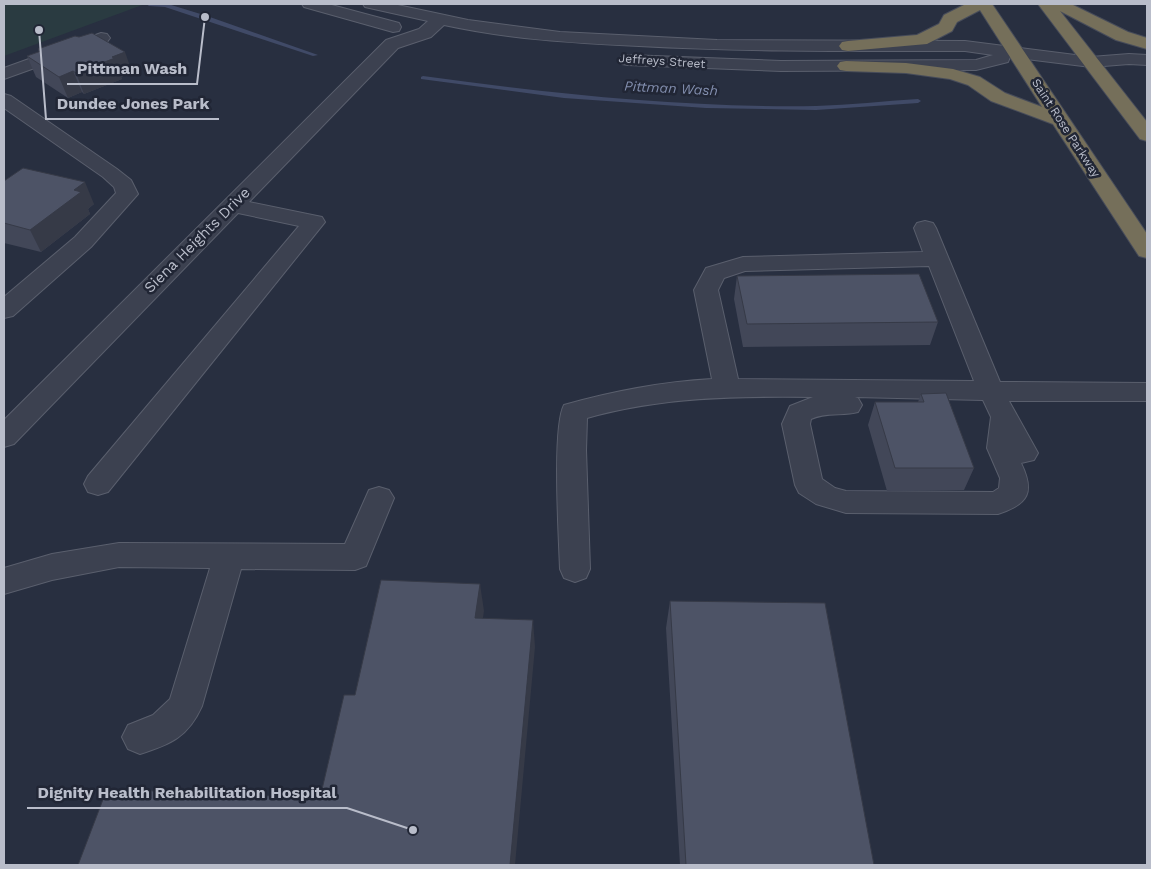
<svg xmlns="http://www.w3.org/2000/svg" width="1151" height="869" font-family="'Work Sans',sans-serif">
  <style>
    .green { fill: #2a3b41 }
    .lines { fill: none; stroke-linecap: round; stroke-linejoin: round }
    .stream { fill: #404a67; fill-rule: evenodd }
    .minor-casing { stroke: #5a5f6d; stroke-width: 2 }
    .highway-casing { stroke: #474c5a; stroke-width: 2 }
    .minor { fill: #3c4150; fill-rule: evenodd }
    .highway { fill: #756f5a; fill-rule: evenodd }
    .wall { fill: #424758 }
    .shaded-wall { fill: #363a47 }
    .building { fill: #4d5366; stroke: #363a47 }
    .labels { text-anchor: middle; stroke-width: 5; stroke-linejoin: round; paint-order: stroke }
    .far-street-label { font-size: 12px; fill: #b9bdca; stroke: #212635 }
    .far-water-label { font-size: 14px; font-style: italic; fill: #838faf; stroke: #212635 }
    .street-label { font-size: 15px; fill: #b9bdca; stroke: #212635 }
    .leader { fill: none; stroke: #b9bdca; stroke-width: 2 }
    .callout-dot { fill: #b9bdca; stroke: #212635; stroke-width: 2 }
    .callout-label { font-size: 16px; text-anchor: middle; font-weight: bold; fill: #b9bdca; stroke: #212635; stroke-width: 5; stroke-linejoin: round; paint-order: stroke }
  </style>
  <rect width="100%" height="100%" fill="#282f40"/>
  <!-- green -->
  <path class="green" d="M 4,4 L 145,4 L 4,56 Z"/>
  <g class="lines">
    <!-- stream -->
    <path class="stream" d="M 146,4 L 168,4 L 207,16 L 318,55 L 313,56 L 165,7 L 149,6 Z
      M 423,76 C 553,94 685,108 816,106 C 850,105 884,101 918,99 L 921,101 L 918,103 L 816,110 L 706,108 L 564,98 L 421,79 L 421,77 Z"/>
    <!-- minor casing -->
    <g class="minor-casing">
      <path id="minor" d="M 302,4 L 328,4 L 399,23 L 401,27 L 399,31 L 393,32 L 304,7 Z
        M 363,4 L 393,4 L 468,20 L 560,32 L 717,40 L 965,41 L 1091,57 L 1129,54 L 1147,55 L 1147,65 L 1129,64 L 1091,67 L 1010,57 L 1008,62 L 976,70 L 781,71 L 628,65 L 622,64 L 619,60 L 622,56 L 628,55 L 781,61 L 976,60 L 993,55 L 965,51 C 856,51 748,52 639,46 C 574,43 508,39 444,25 L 431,37 L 398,48 L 249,202 L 322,217 L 325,222 L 108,492 L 98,495 L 88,492 L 84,484 L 88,476 L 299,226 L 238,213 L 14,444 L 4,447 L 4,420 L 386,40 L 419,29 L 428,21 L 365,7 Z
        M 101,33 L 107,34 L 110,38 L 107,42 L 4,79 L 4,68 Z
        M 4,94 L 11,96 L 117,169 L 131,180 L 138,194 L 91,247 L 13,316 L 4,318 L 4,297 L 75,237 L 116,193 L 114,187 L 103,177 L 4,108 Z
        M 925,221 L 933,223 L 936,228 L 1000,382 L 1147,383 L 1147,401 L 1009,401 L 1038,453 L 1034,460 L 1021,463 C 1035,492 1029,504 998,514 L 846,513 L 816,504 L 799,493 L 795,485 L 782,424 L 790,406 L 813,397 C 737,396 661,397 587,418 L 586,450 L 590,569 L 586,578 L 575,582 L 564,578 L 560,569 C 559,538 552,427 564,405 C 613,391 662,382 712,379 L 694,290 L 706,268 L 743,257 L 923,252 L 914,228 L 917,223 ZM 929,266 L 974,381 L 738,379 L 718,290 L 724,278 L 745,271 ZM 855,397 L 983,400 L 991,417 L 987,448 L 1000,478 L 999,488 L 993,492 L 846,491 L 835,488 L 822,479 L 810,424 L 811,419 C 826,412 843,416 858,412 L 862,405 L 858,398 Z
        M 379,487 L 389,490 L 394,498 L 366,566 L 355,570 L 241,569 L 202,706 C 188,737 171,744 140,754 L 128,749 L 122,737 L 128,725 L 153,715 L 170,699 L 210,568 L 119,567 L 52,580 L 4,594 L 4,568 L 52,554 L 119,543 L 345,544 L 369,490 Z"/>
    </g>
    <!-- highway casing -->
    <g class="highway-casing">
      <path id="highway" d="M 966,4 L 992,4 L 1147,234 L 1147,258 L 1139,256 L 1053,124 L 991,101 L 968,85 L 950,79 L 906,73 L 846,71 L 840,70 L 837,66 L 840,62 L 846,61 L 906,63 L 953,69 L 980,77 L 1005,93 L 1042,107 L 980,10 L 957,22 L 952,31 L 927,44 L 848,51 L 842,50 L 839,46 L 842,42 L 848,41 L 917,35 L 939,24 L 944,15 Z
        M 1038,4 L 1071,4 L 1128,32 L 1147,38 L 1147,49 L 1116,40 L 1060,11 L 1147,122 L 1147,141 L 1140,139 Z"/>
    </g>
    <!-- minor -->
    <use href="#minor" class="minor"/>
    <!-- highway -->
    <use href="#highway" class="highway"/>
  </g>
  <!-- wall -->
  <path class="wall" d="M 38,49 L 132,72 L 121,77 L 122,79 L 84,94 L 82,92 L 68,98 L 36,77 L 27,56 L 39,52 Z
    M 4,181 L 94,204 L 88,209 L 90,214 L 41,252 L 4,243 Z
    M 737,276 L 938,322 L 930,345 L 743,347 L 734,299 Z
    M 921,394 L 974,468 L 964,490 L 887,491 L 868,425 L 875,402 L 918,402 Z
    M 670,601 L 874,865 L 680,865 L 666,628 Z"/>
  <!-- shaded-wall -->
  <path class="shaded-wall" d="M 125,52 L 132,72 L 121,77 L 122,79 L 84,94 L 76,73 L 112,57 Z
    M 73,71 L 82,92 L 68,98 L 59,77 Z
    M 85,182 L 94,204 L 88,209 L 90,214 L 41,252 L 30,230 L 74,190 Z
    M 480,584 L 484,611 L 479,644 L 475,618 Z
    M 533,620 L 535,647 L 515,865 L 510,865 Z"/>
  <!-- building -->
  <path class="building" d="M 92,33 L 125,52 L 112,57 L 115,58 L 76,73 L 73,71 L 59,77 L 27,56 L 41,51 L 38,49 L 75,36 L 79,37 Z
    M 23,168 L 85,182 L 74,190 L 81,192 L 30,230 L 4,223 L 4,181 Z
    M 919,274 L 938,322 L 747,324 L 737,276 Z
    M 946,393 L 974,468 L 895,468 L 875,402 L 924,402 L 921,394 Z
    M 381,580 L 480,584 L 475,618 L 533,620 L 510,865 L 78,865 L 107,789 L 320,798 L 344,695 L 355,695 Z
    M 670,601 L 825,603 L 874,865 L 686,865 Z"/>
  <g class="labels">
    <!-- far-street labels -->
    <g class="far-street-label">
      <text transform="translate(662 61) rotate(4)" y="4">Jeffreys Street</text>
      <text transform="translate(1066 128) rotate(57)" y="4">Saint Rose Parkway</text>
    </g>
    <!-- far-water labels -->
    <g class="far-water-label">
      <text transform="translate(671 88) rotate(3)" y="5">Pittman Wash</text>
    </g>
    <!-- street labels -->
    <g class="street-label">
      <text transform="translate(197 240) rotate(-45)" y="5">Siena Heights Drive</text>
    </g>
  </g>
  <!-- callouts -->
  <path class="leader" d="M205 17L197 84H67M39 30L46 119H219M413 830L347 808H27"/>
  <g class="callout-dot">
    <circle cx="205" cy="17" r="5"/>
    <circle cx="39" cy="30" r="5"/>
    <circle cx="413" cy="830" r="5"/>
  </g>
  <g class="callout-label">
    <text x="132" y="74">Pittman Wash</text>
    <text x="133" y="109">Dundee Jones Park</text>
    <text x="187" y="798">Dignity Health Rehabilitation Hospital</text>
  </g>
  <!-- border -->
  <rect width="1151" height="869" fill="none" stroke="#b9bdca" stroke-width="10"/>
</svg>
